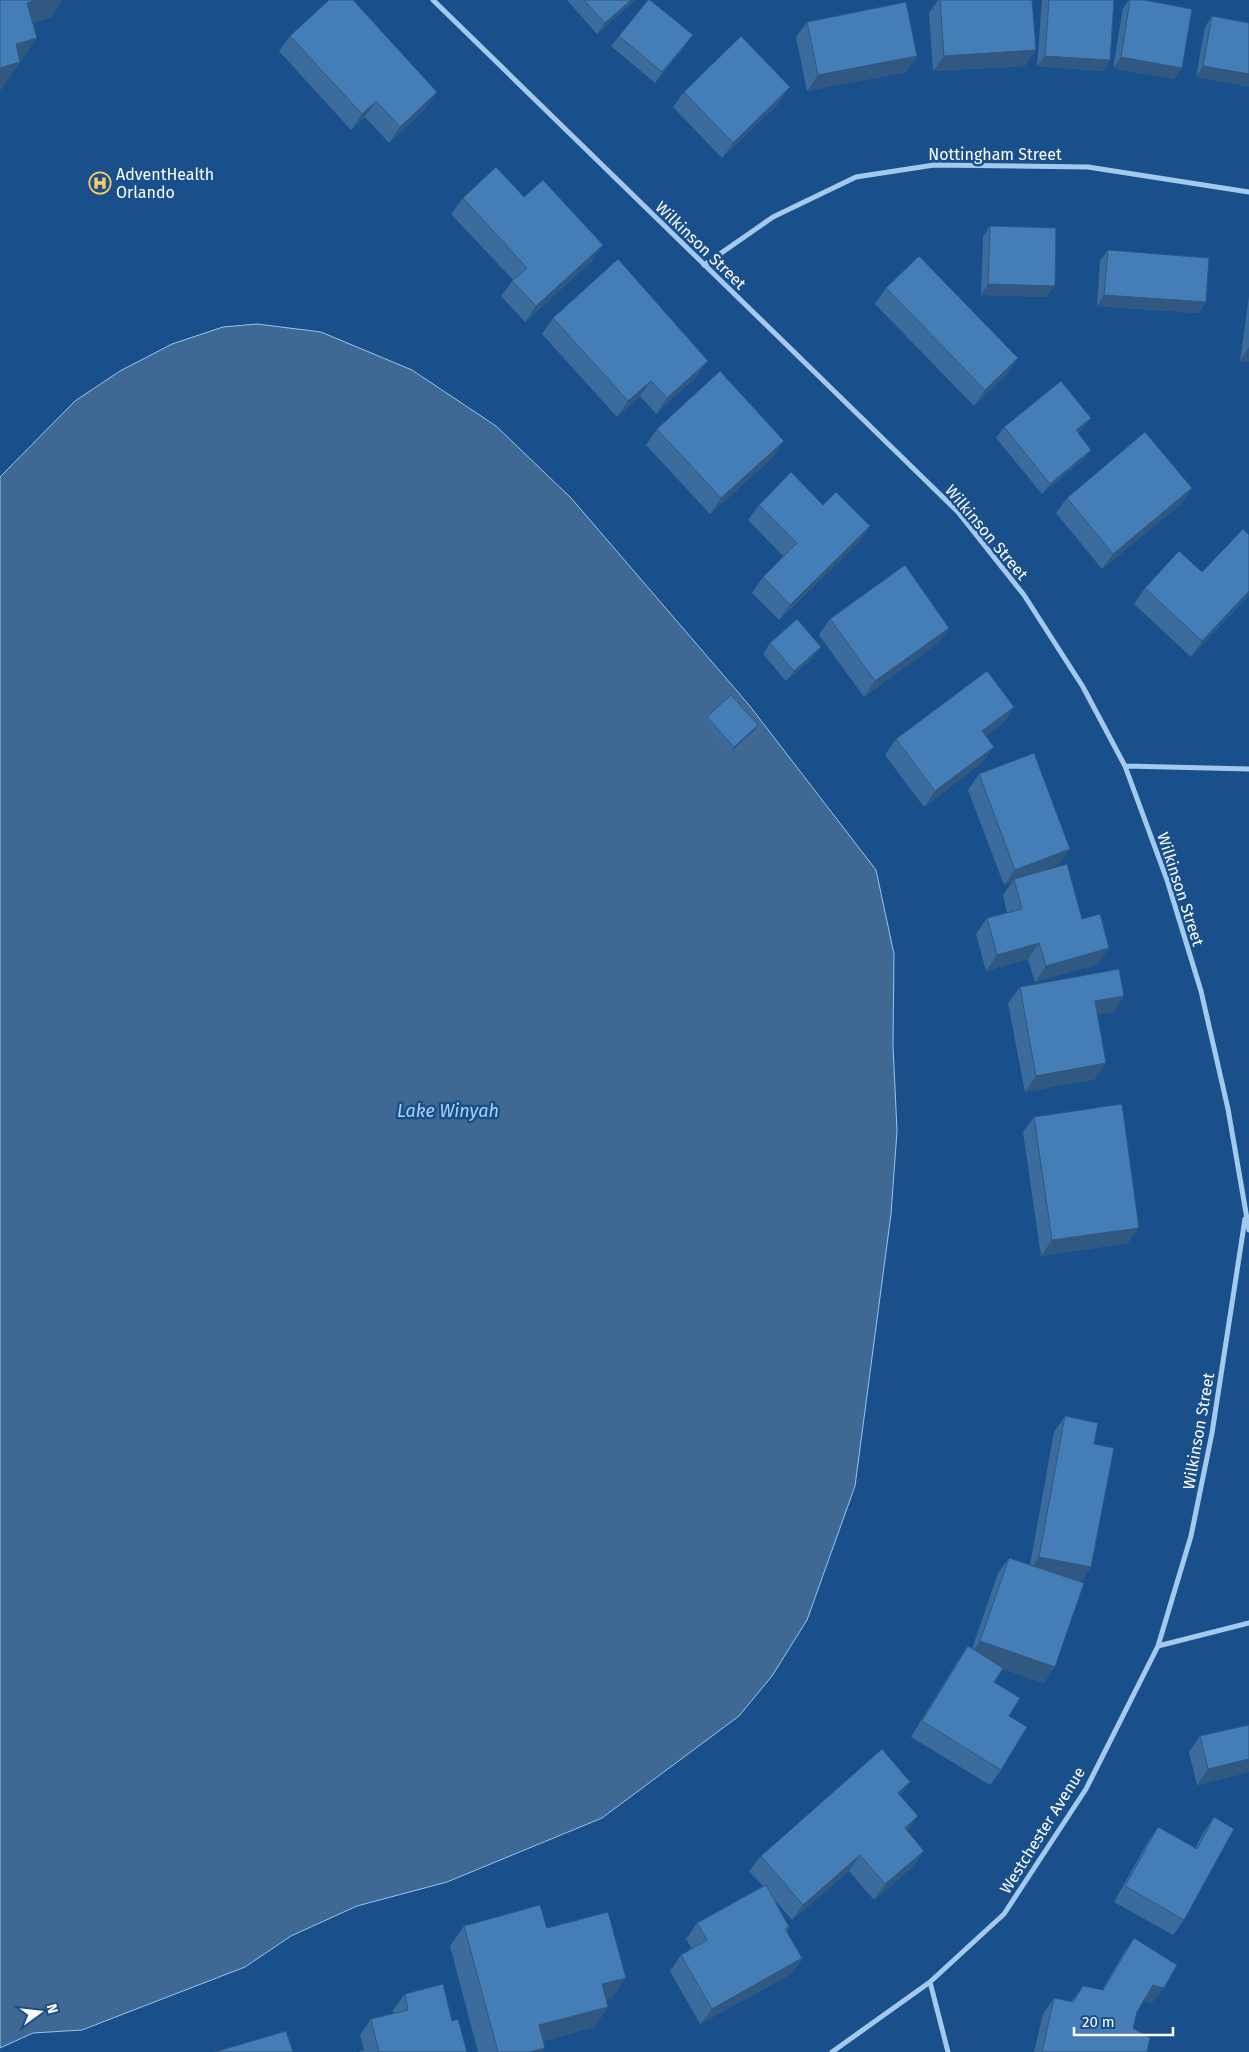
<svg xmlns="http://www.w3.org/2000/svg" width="1249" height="2052" font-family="'Fira Sans',sans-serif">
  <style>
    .water { fill: #406894; stroke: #97c4f0 }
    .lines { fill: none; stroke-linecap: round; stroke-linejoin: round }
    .street { stroke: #a4c9ee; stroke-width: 5 }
    .wall { fill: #3b6c9d }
    .shaded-wall { fill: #305880 }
    .building { fill: #457db7; stroke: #305880 }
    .labels { text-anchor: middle; stroke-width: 5; stroke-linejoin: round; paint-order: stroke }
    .street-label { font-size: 16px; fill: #fff; stroke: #19508c }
    .poi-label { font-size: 16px; fill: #fff; stroke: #19508c; text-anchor: start }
    .water-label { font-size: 18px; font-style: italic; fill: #b0d3f5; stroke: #19508c }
  </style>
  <rect width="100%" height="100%" fill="#19508c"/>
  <!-- water -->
  <path class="water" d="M 257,324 L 321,332 L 412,370 L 496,426 L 571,498 L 749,705 L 876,870 L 894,954 L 893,1045 L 897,1131 L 891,1214 L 855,1486 L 807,1620 L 772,1676 L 739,1716 L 602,1818 L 447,1882 L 357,1906 L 291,1936 L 245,1967 L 82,2030 L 33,2033 L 0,2048 L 0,477 L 75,401 L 120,371 L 172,344 L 223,327 Z"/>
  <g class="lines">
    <!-- street -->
    <path class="street" d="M 433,0 L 958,512 L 1024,595 L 1083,687 L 1125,766 L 1167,880 L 1201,991 L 1228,1109 L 1249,1230
      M 704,265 L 773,217 L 856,177 L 934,165 L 1088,167 L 1249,192
      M 1125,766 L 1249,769
      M 1158,1646 L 1249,1623
      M 930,1982 L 948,2052
      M 832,2052 L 930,1982 L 1004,1914 L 1086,1789 L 1158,1646 L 1191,1536 L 1212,1433 L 1245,1219"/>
  </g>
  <!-- wall -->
  <path class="wall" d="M 567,0 L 635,0 L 597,34 Z
    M 938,0 L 1032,0 L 1025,66 L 933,71 L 929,13 Z
    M 1042,0 L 1114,0 L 1110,60 L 1103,71 L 1037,66 Z
    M 1129,0 L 1144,0 L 1182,68 L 1174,79 L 1113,68 L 1123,8 Z
    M 1212,16 L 1249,23 L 1196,77 L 1205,27 Z
    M 807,22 L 917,56 L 906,72 L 807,91 L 796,37 Z
    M 290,36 L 426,108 L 389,143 L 365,117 L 351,130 L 279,51 Z
    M 619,36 L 685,46 L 655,83 L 611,46 Z
    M 684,92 L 779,103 L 722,158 L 673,107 Z
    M 524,197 L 592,261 L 525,322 L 501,296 L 513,280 L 451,214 L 463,198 Z
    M 990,226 L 1047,297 L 981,295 L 983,237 Z
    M 1108,250 L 1206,302 L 1199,313 L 1097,306 L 1100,261 Z
    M 886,288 L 1018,358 L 1007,374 L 974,406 L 875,304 Z
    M 1249,296 L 1249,362 L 1240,361 Z
    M 553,318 L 697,376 L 656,414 L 640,396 L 617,417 L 542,334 Z
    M 1091,418 L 1083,428 L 1078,433 L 1091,450 L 1083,460 L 1042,494 L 996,438 L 1004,427 Z
    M 657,429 L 773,457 L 710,514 L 646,445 Z
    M 1192,488 L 1181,504 L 1102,569 L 1056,513 L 1067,498 Z
    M 759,505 L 823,505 L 870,526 L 859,542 L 779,620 L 752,593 L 763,577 L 783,556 L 748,520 Z
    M 1249,535 L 1249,595 L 1191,657 L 1134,604 L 1145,588 L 1202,572 Z
    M 830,619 L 949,628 L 938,643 L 864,697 L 819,635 Z
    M 770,643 L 813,658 L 786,681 L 763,654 Z
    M 1014,707 L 1003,723 L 986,736 L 983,762 L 924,807 L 885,755 L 896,739 Z
    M 707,717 L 755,730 L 731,752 L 703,722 Z
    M 979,774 L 1059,864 L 1036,873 L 1082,919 L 1098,964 L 1035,982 L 1028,959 L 986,971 L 976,934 L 987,918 L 1007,913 L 1003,895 L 1012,882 L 1004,885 L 968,790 Z
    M 1020,987 L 1124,996 L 1113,1012 L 1097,1014 L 1095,1079 L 1025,1092 L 1008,1003 Z
    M 1034,1117 L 1128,1243 L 1041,1256 L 1023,1132 Z
    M 1065,1416 L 1094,1444 L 1091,1567 L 1081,1582 L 1044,1683 L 1003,1669 L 994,1682 L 1009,1716 L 1001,1770 L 990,1785 L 911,1737 L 957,1662 L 968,1646 L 972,1649 L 998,1573 L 1009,1558 L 1030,1565 L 1054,1432 Z
    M 1249,1725 L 1249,1772 L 1197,1785 L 1189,1752 L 1200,1736 Z
    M 901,1796 L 907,1832 L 924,1851 L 912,1867 L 874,1900 L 849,1871 L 792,1920 L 774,1899 L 789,1927 L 787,1931 L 802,1959 L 791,1974 L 700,2024 L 670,1971 L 681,1955 L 692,1949 L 686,1939 L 697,1923 L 763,1886 L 749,1871 L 761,1856 Z
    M 1214,1817 L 1184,1920 L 1173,1935 L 1114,1902 L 1147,1843 L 1158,1827 L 1195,1848 L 1203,1833 Z
    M 464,1926 L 612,1998 L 606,2000 L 608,2007 L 594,2027 L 543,2041 L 542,2052 L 478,2052 L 450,1946 Z
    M 1134,1938 L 1152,2003 L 1143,2001 L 1137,2012 L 1133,2028 L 1147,2052 L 1034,2052 L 1043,2014 L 1054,1998 L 1071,2002 L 1083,1986 L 1102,1990 L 1123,1954 Z
    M 405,1994 L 452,2021 L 467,2052 L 358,2052 L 364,2050 L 360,2035 L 371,2019 L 394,2013 L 393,2010 Z"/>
  <!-- shaded-wall -->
  <path class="shaded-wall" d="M 37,0 L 63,0 L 51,18 L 7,31 L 27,3 Z
    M 631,0 L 635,0 L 597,34 L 605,23 Z
    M 693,35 L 685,46 L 655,83 L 662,72 Z
    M 37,38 L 1,90 L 0,90 L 0,66 L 16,44 Z
    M 1036,50 L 1025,66 L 933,71 L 944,56 Z
    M 917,56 L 906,72 L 807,91 L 818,75 Z
    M 1045,56 L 1110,60 L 1103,71 L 1037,66 Z
    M 1121,57 L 1182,68 L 1174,79 L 1113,68 Z
    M 1203,66 L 1249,74 L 1249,87 L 1196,77 Z
    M 790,87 L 779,103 L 722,158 L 733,143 Z
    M 437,92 L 426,108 L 389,143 L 400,127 Z
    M 376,101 L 365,117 L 351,130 L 362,114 Z
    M 603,245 L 592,261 L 525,322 L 536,306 Z
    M 988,284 L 1055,286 L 1047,297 L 981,295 Z
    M 1104,295 L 1206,302 L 1199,313 L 1097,306 Z
    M 1249,347 L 1249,362 L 1240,361 Z
    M 1018,358 L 1007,374 L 974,406 L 985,390 Z
    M 708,361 L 697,376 L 656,414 L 667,398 Z
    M 651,381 L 640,396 L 617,417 L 628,401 Z
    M 1091,418 L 1083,428 L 1068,441 L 1076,430 Z
    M 784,441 L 773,457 L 710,514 L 721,498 Z
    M 1091,450 L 1083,460 L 1042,494 L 1050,484 Z
    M 1192,488 L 1181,504 L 1102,569 L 1113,554 Z
    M 870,526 L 859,542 L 779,620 L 790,605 Z
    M 1249,591 L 1249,595 L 1191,657 L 1202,641 Z
    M 949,628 L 938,643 L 864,697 L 875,681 Z
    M 821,647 L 813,658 L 786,681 L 794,671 Z
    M 1014,707 L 1003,723 L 971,747 L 982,731 Z
    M 758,725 L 755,730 L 731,752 L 734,747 Z
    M 994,747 L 983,762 L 924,807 L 935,791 Z
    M 1070,849 L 1059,864 L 1014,881 L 1014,879 L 1012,882 L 1004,885 L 1015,870 Z
    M 1039,943 L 1028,959 L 986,971 L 997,955 Z
    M 1109,948 L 1098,964 L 1035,982 L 1046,966 Z
    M 1124,996 L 1113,1012 L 1084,1017 L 1095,1001 Z
    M 1106,1063 L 1095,1079 L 1025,1092 L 1036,1076 Z
    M 1139,1228 L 1128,1243 L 1041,1256 L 1052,1240 Z
    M 1039,1557 L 1091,1567 L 1080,1583 L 1028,1573 Z
    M 980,1641 L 1055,1667 L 1044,1683 L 969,1657 Z
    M 1249,1759 L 1249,1772 L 1197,1785 L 1208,1769 Z
    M 910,1782 L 899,1798 L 898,1793 Z
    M 918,1816 L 907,1832 L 905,1828 Z
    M 924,1851 L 912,1867 L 874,1900 L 885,1884 Z
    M 860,1855 L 849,1871 L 792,1920 L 803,1905 Z
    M 802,1958 L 791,1974 L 700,2024 L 712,2009 Z
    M 626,1978 L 612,1998 L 588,2005 L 602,1984 Z
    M 1153,1985 L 1164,1988 L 1152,2003 L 1142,2001 Z
    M 608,2007 L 594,2027 L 524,2046 L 539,2025 Z
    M 545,2048 L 542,2052 L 529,2052 Z"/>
  <!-- building -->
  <path class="building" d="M 0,0 L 37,0 L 27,3 L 37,38 L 16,44 L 20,62 L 0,68 Z
    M 329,0 L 353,0 L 437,92 L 400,127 L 376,101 L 362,114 L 290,36 Z
    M 584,0 L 631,0 L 605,23 Z
    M 648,0 L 650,0 L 693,35 L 662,72 L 619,36 Z
    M 940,0 L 1032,0 L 1036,50 L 944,56 Z
    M 1049,0 L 1114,0 L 1110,60 L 1045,56 Z
    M 1130,0 L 1144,0 L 1192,9 L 1182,68 L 1121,57 Z
    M 906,2 L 917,56 L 818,75 L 807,22 Z
    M 1212,16 L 1249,23 L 1249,74 L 1203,66 Z
    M 741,36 L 790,87 L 733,143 L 684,92 Z
    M 496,167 L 524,197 L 543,180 L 603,245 L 536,306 L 512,281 L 527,268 L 463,198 Z
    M 990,226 L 1056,228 L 1055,286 L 988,284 Z
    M 1108,250 L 1209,258 L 1206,302 L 1104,295 Z
    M 919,256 L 1018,358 L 985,390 L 886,288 Z
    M 618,259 L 708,361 L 667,398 L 651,381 L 628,401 L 553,318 Z
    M 720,371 L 784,441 L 721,498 L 657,429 Z
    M 1061,381 L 1091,418 L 1076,430 L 1091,450 L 1050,484 L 1004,427 Z
    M 1145,432 L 1192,488 L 1113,554 L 1067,498 Z
    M 791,472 L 823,505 L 836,492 L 870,526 L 790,605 L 763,577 L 797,543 L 759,505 Z
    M 1243,529 L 1249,535 L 1249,591 L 1202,641 L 1145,588 L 1179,551 L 1202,572 Z
    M 905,565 L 949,628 L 875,681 L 830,619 Z
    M 797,619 L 821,647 L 794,671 L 770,643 Z
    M 987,671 L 1014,707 L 982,731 L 994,747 L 935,791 L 896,739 Z
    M 731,695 L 758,725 L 734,747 L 707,717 Z
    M 1034,753 L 1070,849 L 1015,870 L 979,774 Z
    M 1067,864 L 1082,919 L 1100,914 L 1109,948 L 1046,966 L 1039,943 L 997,955 L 987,918 L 1022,909 L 1014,879 Z
    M 1119,969 L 1124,996 L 1095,1001 L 1106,1063 L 1036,1076 L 1020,987 Z
    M 1122,1104 L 1139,1228 L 1052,1240 L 1034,1117 Z
    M 1065,1416 L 1098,1423 L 1094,1444 L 1114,1448 L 1091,1567 L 1039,1557 Z
    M 1009,1558 L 1084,1583 L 1055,1667 L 980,1641 Z
    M 968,1646 L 1003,1668 L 994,1682 L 1020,1698 L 1009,1716 L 1027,1727 L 1001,1770 L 922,1721 Z
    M 1249,1725 L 1249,1759 L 1208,1769 L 1200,1736 Z
    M 882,1749 L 910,1782 L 898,1793 L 918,1816 L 905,1828 L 924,1851 L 885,1884 L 860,1855 L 803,1905 L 761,1856 Z
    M 1214,1817 L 1234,1829 L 1184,1920 L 1125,1886 L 1158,1827 L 1197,1849 Z
    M 766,1885 L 789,1927 L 785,1929 L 802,1958 L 712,2009 L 681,1955 L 707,1940 L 697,1923 Z
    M 540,1905 L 547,1928 L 608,1912 L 626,1978 L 602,1984 L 608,2007 L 539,2025 L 545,2048 L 529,2052 L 498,2052 L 464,1926 Z
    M 1134,1938 L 1177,1965 L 1164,1988 L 1153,1985 L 1137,2012 L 1133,2028 L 1150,2038 L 1147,2052 L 1042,2052 L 1054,1998 L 1073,2002 L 1083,1986 L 1103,1990 Z
    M 443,1984 L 452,2021 L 458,2019 L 467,2052 L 379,2052 L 371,2019 L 408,2010 L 405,1994 Z
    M 286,2031 L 293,2052 L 215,2052 Z"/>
  <!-- icons -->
  <defs>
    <g id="hospital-ring" transform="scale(1.125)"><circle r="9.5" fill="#19508c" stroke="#ffcb61" stroke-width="1.5"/><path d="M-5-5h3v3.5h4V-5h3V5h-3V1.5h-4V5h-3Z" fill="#ffcb61"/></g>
  </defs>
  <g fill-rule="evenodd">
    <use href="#hospital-ring" x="100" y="183"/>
  </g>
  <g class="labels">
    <!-- street labels -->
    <g class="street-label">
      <text x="995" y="160">Nottingham Street</text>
      <text transform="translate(701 245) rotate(44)" y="6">Wilkinson Street</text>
      <text transform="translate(987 532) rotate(50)" y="6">Wilkinson Street</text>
      <text transform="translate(1181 889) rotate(72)" y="6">Wilkinson Street</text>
      <text transform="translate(1198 1431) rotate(-80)" y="6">Wilkinson Street</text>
      <text transform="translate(1042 1830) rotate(-58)" y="6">Westchester Avenue</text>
    </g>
    <!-- poi labels -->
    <g class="poi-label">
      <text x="116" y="180">AdventHealth<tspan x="116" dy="18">Orlando</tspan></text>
    </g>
    <!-- water labels -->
    <g class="water-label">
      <text x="448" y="1117">Lake Winyah</text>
    </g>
  </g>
  <!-- north arrow -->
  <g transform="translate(40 2012) rotate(75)" stroke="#19508c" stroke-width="4" paint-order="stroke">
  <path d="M0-4L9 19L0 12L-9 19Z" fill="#ffffff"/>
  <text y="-8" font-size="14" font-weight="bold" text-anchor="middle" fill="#ffffff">N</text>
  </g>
  <!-- scale -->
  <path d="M1074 2027v8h99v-8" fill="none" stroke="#ffffff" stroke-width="2.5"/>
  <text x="1082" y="2027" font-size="15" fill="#ffffff" stroke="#19508c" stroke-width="4" paint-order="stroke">20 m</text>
</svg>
